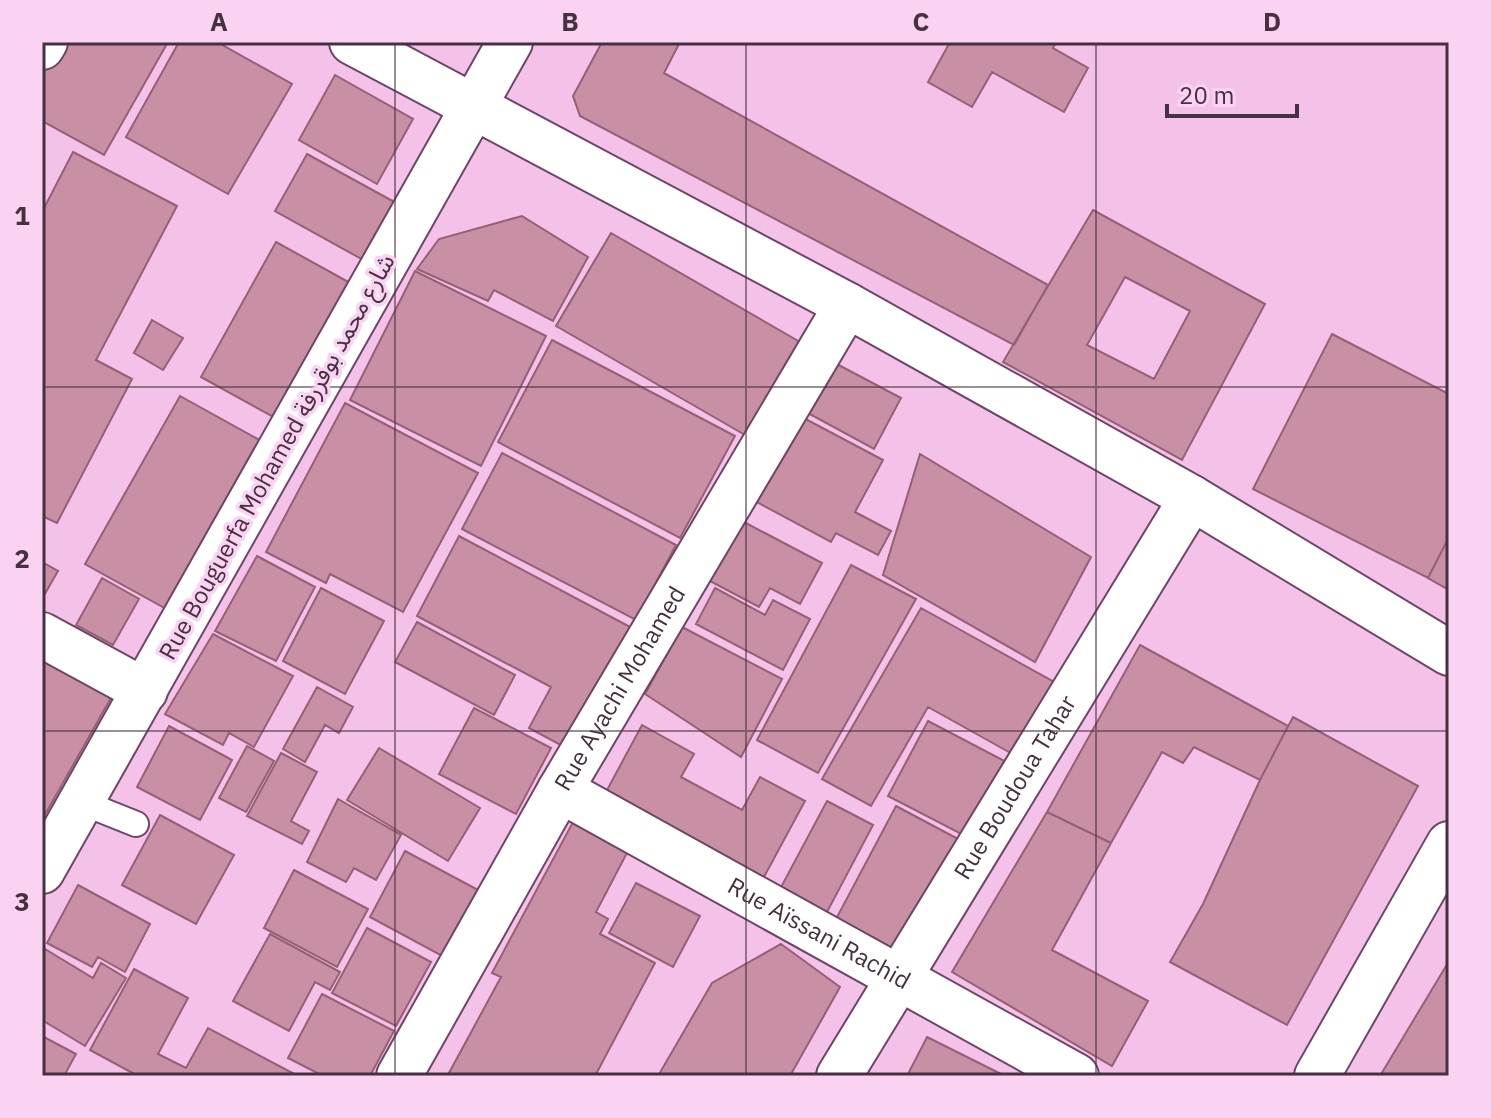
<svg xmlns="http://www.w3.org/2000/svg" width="1491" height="1118" font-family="'IBM Plex Sans','Noto Sans Arabic',sans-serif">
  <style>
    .building { fill: #c98fa5; stroke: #956075; stroke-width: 2; fill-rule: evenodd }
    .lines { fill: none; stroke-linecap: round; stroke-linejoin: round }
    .lane-casing { stroke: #6f4566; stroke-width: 28 }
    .street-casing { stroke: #6f4566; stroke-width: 48 }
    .lane { stroke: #fff; stroke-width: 24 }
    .street { stroke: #fff; stroke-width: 44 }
    .grid { fill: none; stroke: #453140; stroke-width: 2; stroke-opacity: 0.55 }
    .labels { text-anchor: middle; stroke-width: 7; stroke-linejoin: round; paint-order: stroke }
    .street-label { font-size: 24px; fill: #453140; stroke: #fbd3f2 }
    .neatline { fill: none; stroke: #453140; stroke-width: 3 }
    .grid-label { font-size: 26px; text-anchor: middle; font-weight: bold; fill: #453140 }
  </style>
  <rect width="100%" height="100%" fill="#f4c2e8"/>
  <!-- building -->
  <path class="building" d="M 59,42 L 168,42 L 104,155 L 42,121 L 42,72 Z
    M 179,42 L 217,42 L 292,84 L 228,194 L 126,137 Z
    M 602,42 L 680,42 L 664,73 L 1048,285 L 1014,345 L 580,116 L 573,96 Z
    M 950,42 L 1056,42 L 1053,48 L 1088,68 L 1064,112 L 992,72 L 972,107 L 928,82 Z
    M 335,75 L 413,119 L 377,184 L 299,140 Z
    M 73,152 L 177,206 L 96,360 L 132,379 L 57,523 L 42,516 L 42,212 Z
    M 307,154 L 398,204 L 365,261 L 275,211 Z
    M 1093,210 L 1265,304 L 1182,460 L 1003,362 ZM 1125,277 L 1190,311 L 1154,379 L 1087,345 Z
    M 522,216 L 588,257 L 553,321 L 494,290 L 488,301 L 417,269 L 439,239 Z
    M 611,233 L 807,346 L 752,439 L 556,326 Z
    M 276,242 L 352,284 L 277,419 L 201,377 Z
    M 415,271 L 546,336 L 481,466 L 350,400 Z
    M 152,320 L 183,338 L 163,370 L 134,353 Z
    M 1332,334 L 1449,394 L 1449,537 L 1428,578 L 1253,489 Z
    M 552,340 L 735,436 L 680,538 L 498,442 Z
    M 833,362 L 901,398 L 874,449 L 806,412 Z
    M 180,396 L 263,442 L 168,610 L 85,564 Z
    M 345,403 L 478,473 L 403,612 L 330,574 L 326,583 L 266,552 Z
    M 798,415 L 883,460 L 855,512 L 891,531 L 878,555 L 836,533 L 831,542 L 753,500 Z
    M 502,453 L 676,545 L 636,620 L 462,529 Z
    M 920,454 L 1091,557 L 1035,662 L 883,575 Z
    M 742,521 L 822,563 L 800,604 L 770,588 L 759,607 L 710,581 Z
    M 459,536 L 632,628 L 568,749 L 529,728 L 551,687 L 417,616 Z
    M 1449,537 L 1449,590 L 1428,578 Z
    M 257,556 L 315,587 L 276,661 L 215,631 Z
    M 42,562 L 58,571 L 42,599 Z
    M 851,565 L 916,599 L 818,773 L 757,740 Z
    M 102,578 L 139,599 L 113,645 L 76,625 Z
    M 321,588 L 384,621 L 345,694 L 283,661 Z
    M 715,588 L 765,615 L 773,600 L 810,619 L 783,670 L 696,624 Z
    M 921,608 L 1056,683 L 1016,756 L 928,707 L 871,806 L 822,779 Z
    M 417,622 L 515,675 L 494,715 L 395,662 Z
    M 682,627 L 782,679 L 741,757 L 645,694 Z
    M 213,634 L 293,676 L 254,747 L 229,733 L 223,745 L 165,714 Z
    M 1140,645 L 1288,726 L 1260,780 L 1194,747 L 1183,763 L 1162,752 L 1111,843 L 1047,812 Z
    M 42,647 L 116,689 L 42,820 Z
    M 317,687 L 353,707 L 339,733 L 325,725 L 305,762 L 283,749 Z
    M 474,708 L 551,748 L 516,814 L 439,774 Z
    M 1293,717 L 1418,786 L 1287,1025 L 1170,962 L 1203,904 L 1260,780 Z
    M 928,721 L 1010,764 L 969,838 L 888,796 Z
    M 642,725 L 694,754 L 681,777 L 742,810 L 760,777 L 805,801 L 758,888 L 600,803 Z
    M 169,726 L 232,760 L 200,820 L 137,787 Z
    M 247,746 L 274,761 L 246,812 L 219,798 Z
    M 379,748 L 480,808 L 448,861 L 347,800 Z
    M 281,753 L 317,772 L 291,821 L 309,831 L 302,844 L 247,816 Z
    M 338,799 L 401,835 L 376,880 L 354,868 L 346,882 L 307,862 Z
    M 827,801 L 873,825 L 826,914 L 780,889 Z
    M 896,806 L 960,840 L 900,952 L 836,919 Z
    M 1047,812 L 1111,843 L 1052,950 L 1148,1001 L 1112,1066 L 952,972 Z
    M 160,815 L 234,855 L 196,924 L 122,885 Z
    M 573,822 L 628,851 L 596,912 L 608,919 L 600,934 L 655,963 L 595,1076 L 454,1076 L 449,1073 L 501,977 L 492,973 Z
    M 405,851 L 480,891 L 444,957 L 370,917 Z
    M 294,870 L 368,909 L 337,967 L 264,928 Z
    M 636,883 L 700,916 L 673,967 L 609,933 Z
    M 78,885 L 150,924 L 125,972 L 98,957 L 92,967 L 47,943 Z
    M 367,928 L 431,962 L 396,1026 L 332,993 Z
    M 270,934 L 340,972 L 330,990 L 315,982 L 289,1031 L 233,1001 Z
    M 781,944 L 840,987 L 790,1076 L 658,1076 L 712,983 Z
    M 45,949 L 93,978 L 101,963 L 126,978 L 85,1046 L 42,1020 L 42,955 Z
    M 1449,961 L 1449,1076 L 1380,1076 Z
    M 134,969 L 188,998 L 158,1054 L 186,1068 L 208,1028 L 298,1076 L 138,1076 L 90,1050 Z
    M 322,994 L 394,1031 L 370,1076 L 323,1076 L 288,1058 Z
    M 42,1036 L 76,1054 L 64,1076 L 42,1076 Z
    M 927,1037 L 1005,1076 L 907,1076 Z"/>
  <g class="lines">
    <!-- lane casing -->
    <g class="lane-casing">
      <path id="lane" d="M 81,802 L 136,824"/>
    </g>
    <!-- street casing -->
    <g class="street-casing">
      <g id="street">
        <path d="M 352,42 L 847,305 L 1192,498 L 1449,653"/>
        <path d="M 42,47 L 45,42"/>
        <path d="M 42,635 L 145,691"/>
        <path id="s1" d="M 560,790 L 1076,1076"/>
        <path d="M 42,871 L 510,42"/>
        <path id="s2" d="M 399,1076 L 560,790 L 847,305"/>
        <path id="s3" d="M 839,1076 L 1192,498"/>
        <path d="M 1317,1076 L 1449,844"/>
      </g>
    </g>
    <!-- lane -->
    <use href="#lane" class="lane"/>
    <!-- street -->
    <use href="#street" class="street"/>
  </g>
  <!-- grid -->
  <path class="grid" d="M 395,42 L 395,1076M 746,42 L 746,1076M 1096,42 L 1096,1076M 42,387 L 1449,387M 42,731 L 1449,731"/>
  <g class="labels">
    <!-- street labels -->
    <g class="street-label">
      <text transform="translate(277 457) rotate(-61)" y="8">Rue Bouguerfa Mohamed شارع محمد بوقررفة</text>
      <text dy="8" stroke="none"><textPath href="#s2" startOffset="446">Rue Ayachi Mohamed</textPath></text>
      <text dy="8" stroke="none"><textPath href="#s3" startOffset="338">Rue Boudoua Tahar</textPath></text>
      <text dy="8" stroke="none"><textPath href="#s1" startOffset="296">Rue Aïssani Rachid</textPath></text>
    </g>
  </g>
  <!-- border -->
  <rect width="1491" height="1118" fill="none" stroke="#fbd3f2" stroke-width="88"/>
  <!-- scale -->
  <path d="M1167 104v12h130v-12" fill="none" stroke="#453140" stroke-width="4"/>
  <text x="1179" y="104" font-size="24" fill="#453140" stroke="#fbd3f2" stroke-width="6" paint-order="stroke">20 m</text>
  <rect x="44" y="44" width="1403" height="1030" class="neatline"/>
  <g class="grid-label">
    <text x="219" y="31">A</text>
    <text x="570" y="31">B</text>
    <text x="921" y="31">C</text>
    <text x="1272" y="31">D</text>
    <text x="22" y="225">1</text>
    <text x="22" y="568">2</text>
    <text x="22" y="911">3</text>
  </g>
</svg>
